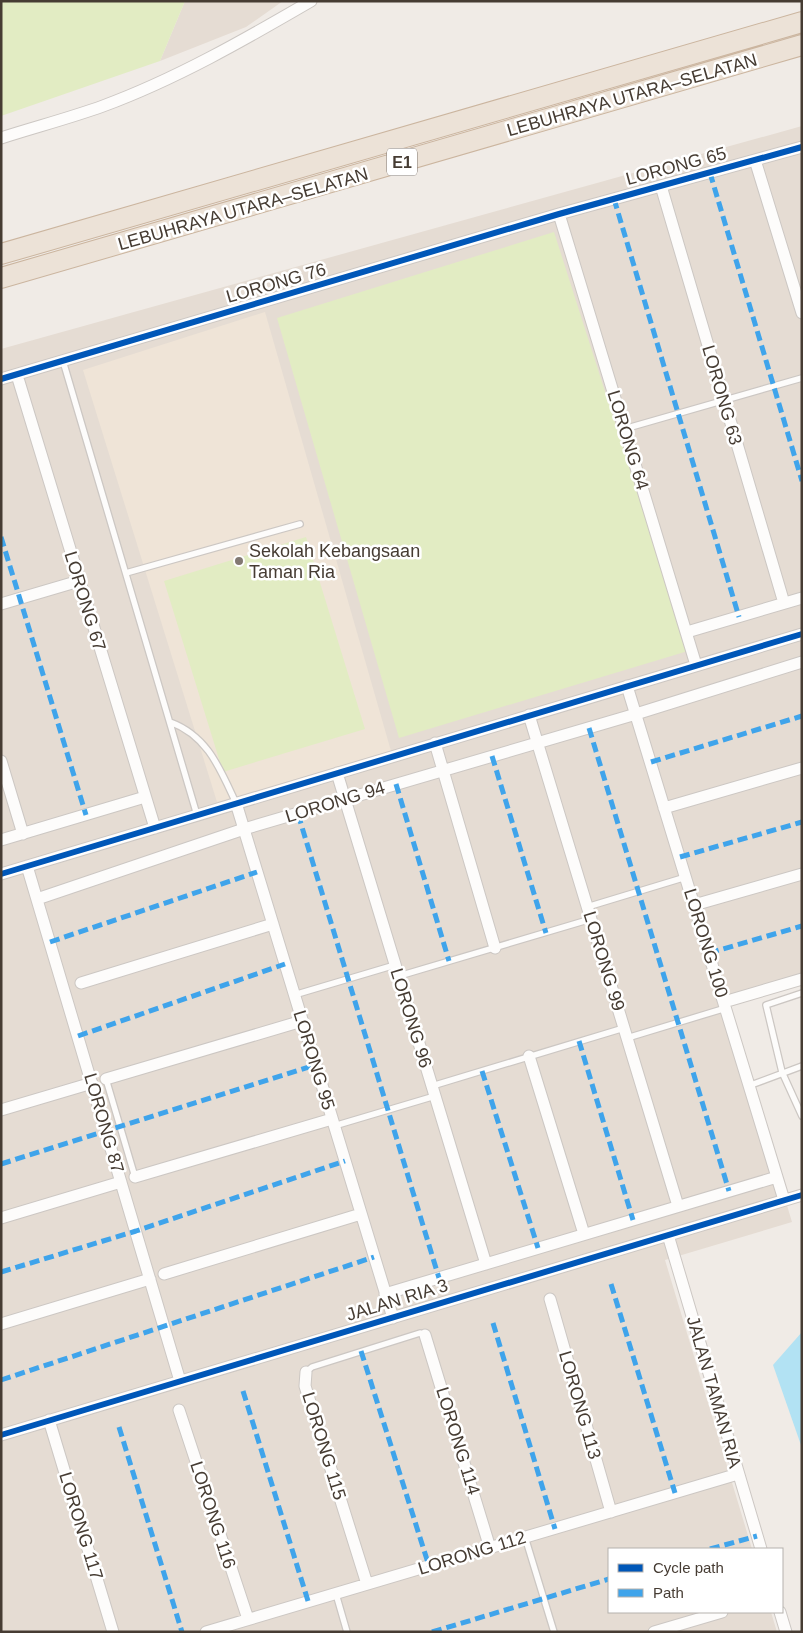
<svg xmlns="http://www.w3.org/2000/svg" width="803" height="1633" font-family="Arial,sans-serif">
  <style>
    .residential { fill: #e5dcd3 }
    .education { fill: #efe4d7 }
    .green { fill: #e2ecc3 }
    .water { fill: #b2e2f3 }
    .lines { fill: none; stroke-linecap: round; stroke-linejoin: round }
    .service-casing { stroke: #ccc7c3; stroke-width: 8 }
    .minor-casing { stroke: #ccc7c3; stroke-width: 13 }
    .motorway-casing { stroke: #cbb59f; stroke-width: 22 }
    .service { stroke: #fdfcfb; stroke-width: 5.5 }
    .minor { stroke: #fdfcfb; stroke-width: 11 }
    .motorway { stroke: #ece2d7; stroke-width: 20 }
    .quiet { stroke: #3fa4eb; stroke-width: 5; stroke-dasharray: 10 5; stroke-linecap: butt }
    .cycleway-casing { stroke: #fff; stroke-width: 9 }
    .cycleway { stroke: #0057b8; stroke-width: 6 }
    .poi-dot { fill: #827972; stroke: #fff; stroke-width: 2 }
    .labels { text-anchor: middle; stroke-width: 5; stroke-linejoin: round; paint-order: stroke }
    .shield { fill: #fff; stroke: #7e7670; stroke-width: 1 }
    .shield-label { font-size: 16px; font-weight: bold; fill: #463c33 }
    .street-label { font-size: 18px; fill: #463c33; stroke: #fff }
    .poi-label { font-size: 18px; fill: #463c33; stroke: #fff; text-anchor: start }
  </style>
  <rect width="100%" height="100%" fill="#f0ebe6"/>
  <!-- residential -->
  <path class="residential" d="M 185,1 L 283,1 L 246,27 L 160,61 Z
    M 802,126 L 802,984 L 727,1007 L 792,1222 L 665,1260 L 752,1549 L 609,1549 L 609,1612 L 771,1612 L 777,1632 L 1,1632 L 1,349 Z"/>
  <!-- education -->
  <path class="education" d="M 265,312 L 391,751 L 217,802 L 83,370 Z"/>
  <!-- green -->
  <path class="green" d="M 1,1 L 185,1 L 160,61 L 1,116 Z
    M 554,232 L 688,651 L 399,738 L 277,318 Z
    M 306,537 L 365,729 L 223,772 L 164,581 Z"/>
  <!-- water -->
  <path class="water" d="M 802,1332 L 802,1448 L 773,1365 Z"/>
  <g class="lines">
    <!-- service casing -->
    <g class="service-casing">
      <path id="service" d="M 63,361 L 197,815
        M 624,429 L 802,378
        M 126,573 L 300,524
        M 170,722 C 208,736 220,769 236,803
        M 587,907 L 686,877
        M 399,976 L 591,919
        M 802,993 L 766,1005 L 782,1072 L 802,1116
        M 294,995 L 395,965
        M 627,1038 L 726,1008
        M 106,1079 L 135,1177
        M 751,1085 L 802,1066
        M 432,1086 L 624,1028
        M 334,1126 L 435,1096
        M 306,1372 L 312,1367 L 420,1333 L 425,1335
        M 525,1537 L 554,1632
        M 336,1594 L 347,1632"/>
    </g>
    <!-- minor casing -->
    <g class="minor-casing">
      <path id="minor" d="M 1,138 C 35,127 70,118 103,106 C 176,79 244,40 311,1
        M 755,160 L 802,313
        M 661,186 L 784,603
        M 559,214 L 696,665
        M 17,375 L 155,828
        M 1,379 L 559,214 L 802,147
        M 1,604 L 79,581
        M 687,632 L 802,598
        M 627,686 L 784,1200
        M 529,715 L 678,1206
        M 435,743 L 495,948
        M 1,761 L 23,834
        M 337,773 L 486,1264
        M 236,803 L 393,1318
        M 664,808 L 802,768
        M 1,840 L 145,797
        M 27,866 L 180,1381
        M 1,874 L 802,634
        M 37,899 L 244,829 L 636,714 L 802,662
        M 694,905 L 802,874
        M 81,983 L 273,924
        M 724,1002 L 802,979
        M 529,1056 L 584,1234
        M 106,1079 L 302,1021
        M 1,1110 L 92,1083
        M 135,1177 L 332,1119
        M 1,1218 L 121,1182
        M 668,1235 L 761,1549
        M 164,1274 L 361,1214
        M 385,1294 L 777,1177
        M 550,1299 L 611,1512
        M 1,1324 L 150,1279
        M 425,1335 L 490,1548
        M 306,1372 L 305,1386 L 367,1584
        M 179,1410 L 248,1619
        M 49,1420 L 113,1632
        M 1,1435 L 802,1195
        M 780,1612 L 786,1632
        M 206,1632 L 738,1474
        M 654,1632 L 722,1612"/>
    </g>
    <!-- motorway casing -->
    <g class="motorway-casing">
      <path id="motorway" d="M 1,254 L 802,22
        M 1,278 L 802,45"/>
    </g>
    <!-- service -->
    <use href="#service" class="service"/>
    <!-- minor -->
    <use href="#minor" class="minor"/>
    <!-- motorway -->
    <use href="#motorway" class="motorway"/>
    <!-- quiet -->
    <path class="quiet" d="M 710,173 L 802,481
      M 614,199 L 739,617
      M 1,537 L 86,815
      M 589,728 L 729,1191
      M 492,756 L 546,933
      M 651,762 L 802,716
      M 396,784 L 449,961
      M 298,814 L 439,1278
      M 680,857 L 802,822
      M 50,942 L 257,872
      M 709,953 L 802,926
      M 78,1036 L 285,964
      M 579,1041 L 633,1220
      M 482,1071 L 538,1248
      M 1,1164 L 315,1065
      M 1,1272 L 136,1231 L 345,1161
      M 611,1284 L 675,1493
      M 493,1323 L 555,1529
      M 361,1351 L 429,1566
      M 1,1380 L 374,1257
      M 243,1391 L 308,1601
      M 119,1427 L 182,1632
      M 710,1549 L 757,1536
      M 432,1632 L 609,1579"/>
    <!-- cycleway casing -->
    <g class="cycleway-casing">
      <path id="cycleway" d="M 1,379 L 559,214 L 802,147
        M 1,874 L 802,634
        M 1,1435 L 802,1195"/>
    </g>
    <!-- cycleway -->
    <use href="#cycleway" class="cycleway"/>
  </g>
  <!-- markers -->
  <circle class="poi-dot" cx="239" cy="561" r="5"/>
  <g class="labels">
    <!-- shield labels -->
    <rect class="shield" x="387" y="148.5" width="30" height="27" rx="4"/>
    <g class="shield-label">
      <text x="402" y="168">E1</text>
    </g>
    <!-- street labels -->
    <g class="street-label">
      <text transform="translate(632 95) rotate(-16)" y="6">LEBUHRAYA UTARA–SELATAN</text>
      <text transform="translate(676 166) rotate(-15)" y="6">LORONG 65</text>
      <text transform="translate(243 209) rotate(-16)" y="6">LEBUHRAYA UTARA–SELATAN</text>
      <text transform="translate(276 283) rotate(-16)" y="6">LORONG 76</text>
      <text transform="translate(722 395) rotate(74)" y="6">LORONG 63</text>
      <text transform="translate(628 440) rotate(73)" y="6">LORONG 64</text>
      <text transform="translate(85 601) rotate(73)" y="6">LORONG 67</text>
      <text transform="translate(335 802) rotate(-17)" y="6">LORONG 94</text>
      <text transform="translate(706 943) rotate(73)" y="6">LORONG 100</text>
      <text transform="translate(604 961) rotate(73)" y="6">LORONG 99</text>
      <text transform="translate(411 1018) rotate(73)" y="6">LORONG 96</text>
      <text transform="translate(314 1060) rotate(73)" y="6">LORONG 95</text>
      <text transform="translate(104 1123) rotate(74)" y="6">LORONG 87</text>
      <text transform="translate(397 1300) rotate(-17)" y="6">JALAN RIA 3</text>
      <text transform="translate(714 1392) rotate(74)" y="6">JALAN TAMAN RIA</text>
      <text transform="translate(580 1405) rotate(74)" y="6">LORONG 113</text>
      <text transform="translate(458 1441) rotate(73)" y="6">LORONG 114</text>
      <text transform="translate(324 1446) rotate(73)" y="6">LORONG 115</text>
      <text transform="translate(213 1515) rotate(72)" y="6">LORONG 116</text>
      <text transform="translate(81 1526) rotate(73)" y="6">LORONG 117</text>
      <text transform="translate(472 1553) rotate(-17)" y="6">LORONG 112</text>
    </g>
    <!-- poi labels -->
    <g class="poi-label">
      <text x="249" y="557">Sekolah Kebangsaan<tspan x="249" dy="21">Taman Ria</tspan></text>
    </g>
  </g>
  <!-- border -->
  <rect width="803" height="1633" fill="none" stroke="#463c33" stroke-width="5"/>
  <!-- legend -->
  <rect x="608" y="1548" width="175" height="65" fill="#ffffff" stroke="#b5b1ad"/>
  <rect x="618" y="1564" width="25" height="8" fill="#0057b8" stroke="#b5b1ad"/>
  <text x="653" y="1573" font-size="15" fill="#463c33">Cycle path</text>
  <rect x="618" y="1589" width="25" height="8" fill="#3fa4eb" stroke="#b5b1ad"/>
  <text x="653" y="1598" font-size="15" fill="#463c33">Path</text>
</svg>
